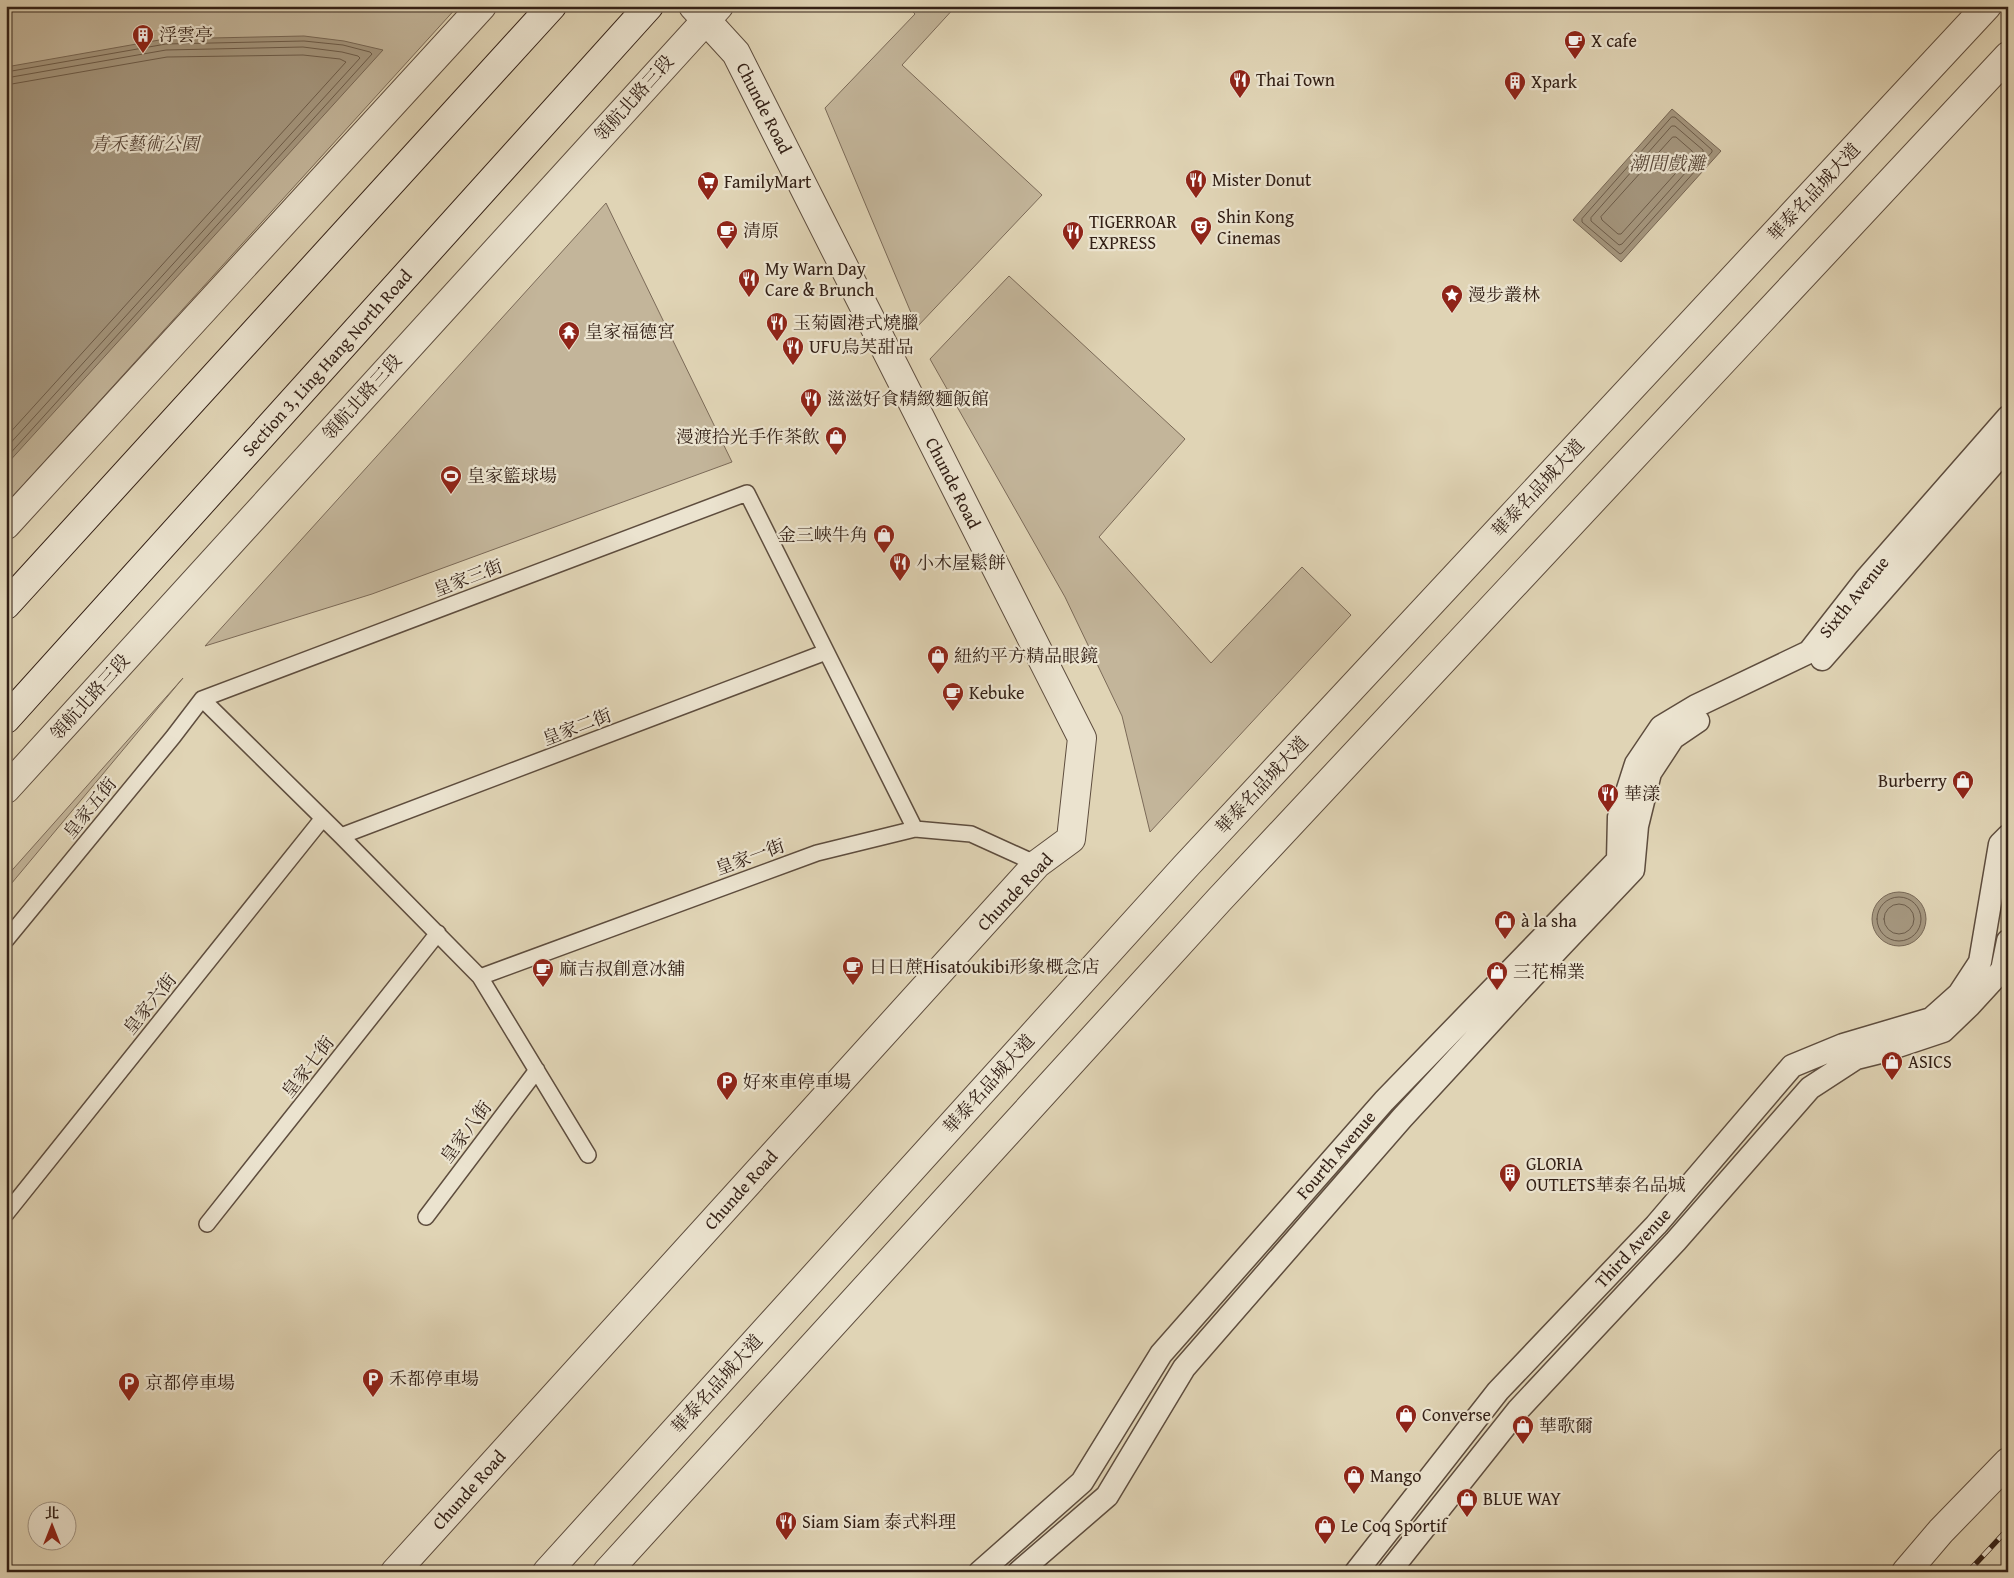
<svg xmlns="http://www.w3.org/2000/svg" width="2014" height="1578" font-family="'Gentium Book Plus','Noto Serif TC',serif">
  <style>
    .green { fill: #c3b59a; stroke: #7b6a58 }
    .water { fill: #a5977f; stroke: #776755 }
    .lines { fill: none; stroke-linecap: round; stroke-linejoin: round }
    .shore { stroke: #6c5c4a; stroke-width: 1 }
    .service-casing { stroke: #5e4d3e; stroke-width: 18 }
    .pedestrian-casing { stroke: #5e4d3e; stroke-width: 25 }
    .minor-casing { stroke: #5e4d3e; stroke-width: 30 }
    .tertiary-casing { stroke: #5e4d3e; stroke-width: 30 }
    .secondary-casing { stroke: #332016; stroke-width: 30 }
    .service { stroke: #ebe3cf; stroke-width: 15 }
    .pedestrian { stroke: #ebe3cf; stroke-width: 22 }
    .minor { stroke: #ebe3cf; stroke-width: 28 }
    .tertiary { stroke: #ebe3cf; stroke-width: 28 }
    .secondary { stroke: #ebe3cf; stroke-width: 28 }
    .rail-casing { stroke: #332016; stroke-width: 5.5 }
    .rail { stroke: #ebe3cf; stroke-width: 4; stroke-dasharray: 11; stroke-linecap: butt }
    .labels { text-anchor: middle; stroke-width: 4.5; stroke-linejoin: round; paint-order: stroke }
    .poi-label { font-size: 18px; fill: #332016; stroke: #ebe3cf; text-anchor: start }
    .street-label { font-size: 18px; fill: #332016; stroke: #ebe3cf }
    .park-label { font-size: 18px; font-style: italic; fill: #574537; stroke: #ebe3cf }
    .water-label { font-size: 19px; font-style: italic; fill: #5b4a3b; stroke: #ebe3cf }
  </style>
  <rect width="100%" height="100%" fill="#e0d4b5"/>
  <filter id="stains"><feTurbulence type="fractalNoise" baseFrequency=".004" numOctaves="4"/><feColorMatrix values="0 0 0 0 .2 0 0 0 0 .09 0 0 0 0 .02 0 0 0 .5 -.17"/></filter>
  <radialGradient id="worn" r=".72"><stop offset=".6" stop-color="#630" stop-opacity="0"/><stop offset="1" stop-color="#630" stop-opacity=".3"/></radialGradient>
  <!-- green -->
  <path class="green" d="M 6,6 L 458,6 L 6,504 Z
    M 907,6 L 956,6 L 902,65 L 1042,195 L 917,327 L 825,108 L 915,14 Z
    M 606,203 L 732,462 L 372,594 L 205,646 Z
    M 1009,276 L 1185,439 L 1099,537 L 1211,663 L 1302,567 L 1351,615 L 1150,832 L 1122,716 L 1065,597 L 930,359 Z
    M 183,678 L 6,890 L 6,877 Z"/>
  <!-- water -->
  <path class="water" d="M 304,36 L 344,41 L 383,50 L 6,465 L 6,67 L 165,39 Z
    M 1672,109 L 1721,151 L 1621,262 L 1573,220 Z
    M1872 919a27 27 0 1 1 54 0a27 27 0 1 1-54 0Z"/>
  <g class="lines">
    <!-- shore -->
    <path class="shore" d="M 6,72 L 166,44 L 304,41 L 343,45 L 370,52 L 372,54 L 6,458
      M 6,78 L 166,50 L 303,47 L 342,52 L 358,56 L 360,58 L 6,448
      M 6,85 L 167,57 L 303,55 L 340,59 L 346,62 L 6,437
      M 1672,117 L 1675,117 L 1712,150 L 1712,152 L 1622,253 L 1620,254 L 1582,222 L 1582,219 Z
      M 1672,126 L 1675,126 L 1703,150 L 1703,153 L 1622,244 L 1619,245 L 1591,221 L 1591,218 Z
      M 1673,137 L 1676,137 L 1692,151 L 1693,154 L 1621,234 L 1618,234 L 1602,220 L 1601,217 Z
      M1877 919a22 22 0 1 1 44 0a22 22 0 1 1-44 0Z
      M1884 919a15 15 0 1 1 30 0a15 15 0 1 1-30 0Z"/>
    <!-- service casing -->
    <g class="service-casing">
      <path id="service" d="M 202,699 L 747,493 L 915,829
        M 202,699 L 341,836 L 480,977 L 588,1155
        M 341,836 L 826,652
        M 6,940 L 173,737 L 202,699
        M 480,977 L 817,853 L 915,829 L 971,834 L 1037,864
        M 6,1214 L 323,818
        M 426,1217 L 537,1070
        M 207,1224 L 438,933"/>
    </g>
    <!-- pedestrian casing -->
    <g class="pedestrian-casing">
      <path id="pedestrian" d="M 1822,659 L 2008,447
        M 980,1572 L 1082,1482 L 1161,1354 L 1384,1101 L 1618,860 L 1619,817 L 1636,764 L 1661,727 L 1696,706 L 1809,652 L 1866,579 L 2008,417
        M 1019,1572 L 1107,1496 L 1184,1368 L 1402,1118 L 1558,949 L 1633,870 L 1637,826 L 1650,773 L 1673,738 L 1698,721
        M 1356,1572 L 1498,1391 L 1656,1225 L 1792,1066 L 1843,1045 L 1931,1019 L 1959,994 L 1980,962 L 2000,844 L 2008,836
        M 1389,1572 L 1518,1410 L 1676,1241 L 1810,1088 L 1856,1058 L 1880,1052 L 1943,1031 L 1969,1006 L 2002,970 L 2008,941"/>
    </g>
    <!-- minor casing -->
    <g class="minor-casing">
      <path id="minor" d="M 395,1572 L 1037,864 L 1071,839 L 1082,738 L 736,53 L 693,6
        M 547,1572 L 1185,867 L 1987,6
        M 607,1572 L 1219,900 L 2008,56"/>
    </g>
    <!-- tertiary casing -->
    <g class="tertiary-casing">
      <path id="tertiary" d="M 6,525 L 482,6
        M 6,789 L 719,6
        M 1906,1572 L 1941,1531 L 2008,1462"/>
    </g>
    <!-- secondary casing -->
    <g class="secondary-casing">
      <path id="secondary" d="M 6,605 L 552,6
        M 6,719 L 649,6"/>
    </g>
    <!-- service -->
    <use href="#service" class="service"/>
    <!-- pedestrian -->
    <use href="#pedestrian" class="pedestrian"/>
    <!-- minor -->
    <use href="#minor" class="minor"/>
    <!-- tertiary -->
    <use href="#tertiary" class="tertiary"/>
    <!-- secondary -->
    <use href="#secondary" class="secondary"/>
    <!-- rail casing -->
    <g class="rail-casing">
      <path id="rail" d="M 1968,1572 L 2008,1529"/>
    </g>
    <!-- rail -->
    <use href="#rail" class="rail"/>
  </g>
  <!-- icons -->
  <defs>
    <g id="building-pin" transform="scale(1.125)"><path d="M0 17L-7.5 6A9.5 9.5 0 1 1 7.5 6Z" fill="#8f2418" stroke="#ebe3cf"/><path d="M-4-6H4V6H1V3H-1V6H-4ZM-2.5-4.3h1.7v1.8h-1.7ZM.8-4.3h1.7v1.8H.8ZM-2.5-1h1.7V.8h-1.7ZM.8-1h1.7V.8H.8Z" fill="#fff"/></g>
    <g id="cafe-pin" transform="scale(1.125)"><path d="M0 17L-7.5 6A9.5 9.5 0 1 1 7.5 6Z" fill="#8f2418" stroke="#ebe3cf"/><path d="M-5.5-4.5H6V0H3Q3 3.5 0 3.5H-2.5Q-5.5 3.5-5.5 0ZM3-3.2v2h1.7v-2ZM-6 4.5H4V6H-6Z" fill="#fff"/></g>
    <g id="restaurant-pin" transform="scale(1.125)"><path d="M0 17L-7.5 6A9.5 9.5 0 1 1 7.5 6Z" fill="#8f2418" stroke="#ebe3cf"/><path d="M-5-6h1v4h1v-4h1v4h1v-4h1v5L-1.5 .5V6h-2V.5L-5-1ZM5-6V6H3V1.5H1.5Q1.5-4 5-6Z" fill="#fff"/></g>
    <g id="supermarket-pin" transform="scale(1.125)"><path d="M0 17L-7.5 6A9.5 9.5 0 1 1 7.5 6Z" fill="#8f2418" stroke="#ebe3cf"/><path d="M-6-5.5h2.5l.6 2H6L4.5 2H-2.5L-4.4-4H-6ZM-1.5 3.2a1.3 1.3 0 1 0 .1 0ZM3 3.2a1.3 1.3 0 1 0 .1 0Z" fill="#fff"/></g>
    <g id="theatre-pin" transform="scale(1.125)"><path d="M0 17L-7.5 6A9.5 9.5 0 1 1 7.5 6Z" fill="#8f2418" stroke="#ebe3cf"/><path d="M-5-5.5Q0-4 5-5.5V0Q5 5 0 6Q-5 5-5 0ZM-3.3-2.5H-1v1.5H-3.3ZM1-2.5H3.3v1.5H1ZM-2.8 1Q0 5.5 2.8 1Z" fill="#fff"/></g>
    <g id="sight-pin" transform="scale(1.125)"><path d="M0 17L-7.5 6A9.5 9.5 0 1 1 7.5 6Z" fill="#8f2418" stroke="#ebe3cf"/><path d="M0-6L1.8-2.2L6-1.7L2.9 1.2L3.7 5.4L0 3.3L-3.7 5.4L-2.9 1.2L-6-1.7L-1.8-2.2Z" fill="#fff"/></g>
    <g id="temple-pin" transform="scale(1.125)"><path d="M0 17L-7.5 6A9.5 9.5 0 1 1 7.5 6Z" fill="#8f2418" stroke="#ebe3cf"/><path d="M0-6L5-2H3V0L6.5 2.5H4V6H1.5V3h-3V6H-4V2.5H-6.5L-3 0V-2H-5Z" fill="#fff"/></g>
    <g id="shop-pin" transform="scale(1.125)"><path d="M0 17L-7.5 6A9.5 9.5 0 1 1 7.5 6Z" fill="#8f2418" stroke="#ebe3cf"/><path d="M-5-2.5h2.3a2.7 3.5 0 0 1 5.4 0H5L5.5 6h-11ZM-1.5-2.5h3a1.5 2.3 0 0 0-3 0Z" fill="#fff"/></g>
    <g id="stadium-pin" transform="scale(1.125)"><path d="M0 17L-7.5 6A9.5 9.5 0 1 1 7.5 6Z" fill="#8f2418" stroke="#ebe3cf"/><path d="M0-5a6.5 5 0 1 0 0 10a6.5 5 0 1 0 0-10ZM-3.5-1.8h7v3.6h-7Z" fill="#fff"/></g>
    <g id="parking-pin" transform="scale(1.125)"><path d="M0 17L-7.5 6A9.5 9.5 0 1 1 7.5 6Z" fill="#8f2418" stroke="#ebe3cf"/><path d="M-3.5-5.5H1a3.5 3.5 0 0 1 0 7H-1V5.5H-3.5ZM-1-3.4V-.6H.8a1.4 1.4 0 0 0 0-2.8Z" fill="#fff"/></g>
  </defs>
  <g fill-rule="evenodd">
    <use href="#building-pin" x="143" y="35"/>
    <use href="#cafe-pin" x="1575" y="41"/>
    <use href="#restaurant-pin" x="1240" y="80"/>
    <use href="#building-pin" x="1515" y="82"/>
    <use href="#restaurant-pin" x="1196" y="180"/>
    <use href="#supermarket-pin" x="708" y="182"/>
    <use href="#theatre-pin" x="1201" y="227"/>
    <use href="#cafe-pin" x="727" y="231"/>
    <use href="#restaurant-pin" x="1073" y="232"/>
    <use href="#restaurant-pin" x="749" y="279"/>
    <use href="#sight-pin" x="1452" y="295"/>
    <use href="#restaurant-pin" x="777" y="323"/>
    <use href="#temple-pin" x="569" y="332"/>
    <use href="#restaurant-pin" x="793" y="347"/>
    <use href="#restaurant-pin" x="811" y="399"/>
    <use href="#shop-pin" x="836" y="437"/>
    <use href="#stadium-pin" x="451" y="476"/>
    <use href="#shop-pin" x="884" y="535"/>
    <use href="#restaurant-pin" x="900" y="563"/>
    <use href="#shop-pin" x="938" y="656"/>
    <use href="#cafe-pin" x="953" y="693"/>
    <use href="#shop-pin" x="1963" y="781"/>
    <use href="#restaurant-pin" x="1608" y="794"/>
    <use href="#shop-pin" x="1505" y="921"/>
    <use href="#cafe-pin" x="853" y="967"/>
    <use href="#cafe-pin" x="543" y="969"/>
    <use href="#shop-pin" x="1497" y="972"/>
    <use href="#shop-pin" x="1892" y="1062"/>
    <use href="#parking-pin" x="727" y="1082"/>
    <use href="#building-pin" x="1510" y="1174"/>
    <use href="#parking-pin" x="373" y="1379"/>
    <use href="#parking-pin" x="129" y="1383"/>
    <use href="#shop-pin" x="1406" y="1415"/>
    <use href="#shop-pin" x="1523" y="1426"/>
    <use href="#shop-pin" x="1354" y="1476"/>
    <use href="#shop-pin" x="1467" y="1499"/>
    <use href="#restaurant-pin" x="786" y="1522"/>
    <use href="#shop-pin" x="1325" y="1526"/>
  </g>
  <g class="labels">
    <!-- poi labels -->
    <g class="poi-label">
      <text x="159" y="41">浮雲亭</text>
      <text x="1591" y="47">X cafe</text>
      <text x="1256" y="86">Thai Town</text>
      <text x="1531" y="88">Xpark</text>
      <text x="1212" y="186">Mister Donut</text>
      <text x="724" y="188">FamilyMart</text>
      <text x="1217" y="223">Shin Kong<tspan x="1217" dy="21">Cinemas</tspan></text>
      <text x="1089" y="228">TIGERROAR<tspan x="1089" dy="21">EXPRESS</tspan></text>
      <text x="743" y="237">清原</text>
      <text x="765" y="275">My Warn Day<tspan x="765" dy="21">Care &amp; Brunch</tspan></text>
      <text x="1468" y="301">漫步叢林</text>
      <text x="793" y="329">玉菊園港式燒臘</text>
      <text x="585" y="338">皇家福德宮</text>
      <text x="809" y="353">UFU烏芙甜品</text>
      <text x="827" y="405">滋滋好食精緻麵飯館</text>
      <text x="820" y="443" text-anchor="end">漫渡拾光手作茶飲</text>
      <text x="467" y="482">皇家籃球場</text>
      <text x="868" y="541" text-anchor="end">金三峽牛角</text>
      <text x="916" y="569">小木屋鬆餅</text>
      <text x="954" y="662">紐約平方精品眼鏡</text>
      <text x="969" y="699">Kebuke</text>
      <text x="1947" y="787" text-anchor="end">Burberry</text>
      <text x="1624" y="800">華漾</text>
      <text x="1521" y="927">à la sha</text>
      <text x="869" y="973">日日蔗Hisatoukibi形象概念店</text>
      <text x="559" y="975">麻吉叔創意冰舖</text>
      <text x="1513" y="978">三花棉業</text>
      <text x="1908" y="1068">ASICS</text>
      <text x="743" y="1088">好來車停車場</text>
      <text x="1526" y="1170">GLORIA<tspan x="1526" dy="21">OUTLETS華泰名品城</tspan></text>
      <text x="389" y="1385">禾都停車場</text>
      <text x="145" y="1389">京都停車場</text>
      <text x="1422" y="1421">Converse</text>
      <text x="1539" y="1432">華歌爾</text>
      <text x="1370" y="1482">Mango</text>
      <text x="1483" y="1505">BLUE WAY</text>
      <text x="802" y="1528">Siam Siam 泰式料理</text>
      <text x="1341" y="1532">Le Coq Sportif</text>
    </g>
    <!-- street labels -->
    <g class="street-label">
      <text transform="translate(634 98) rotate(-48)" y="6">領航北路三段</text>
      <text transform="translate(764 108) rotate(63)" y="6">Chunde Road</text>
      <text transform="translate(1814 192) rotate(-47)" y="6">華泰名品城大道</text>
      <text transform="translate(327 363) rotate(-48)" y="6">Section 3, Ling Hang North Road</text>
      <text transform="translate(362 397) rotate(-48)" y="6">領航北路三段</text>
      <text transform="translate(953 483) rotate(63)" y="6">Chunde Road</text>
      <text transform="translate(1538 488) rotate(-47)" y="6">華泰名品城大道</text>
      <text transform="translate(468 578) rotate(-21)" y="6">皇家三街</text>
      <text transform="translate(1854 597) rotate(-51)" y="6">Sixth Avenue</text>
      <text transform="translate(90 697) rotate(-48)" y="6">領航北路三段</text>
      <text transform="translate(577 727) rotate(-21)" y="6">皇家二街</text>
      <text transform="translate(1262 785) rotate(-47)" y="6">華泰名品城大道</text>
      <text transform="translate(90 808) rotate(-51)" y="6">皇家五街</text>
      <text transform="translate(750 857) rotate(-20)" y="6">皇家一街</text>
      <text transform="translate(1015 892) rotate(-46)" y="6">Chunde Road</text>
      <text transform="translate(150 1004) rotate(-51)" y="6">皇家六街</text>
      <text transform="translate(308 1067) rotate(-52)" y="6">皇家七街</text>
      <text transform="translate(989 1084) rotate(-48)" y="6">華泰名品城大道</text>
      <text transform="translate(466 1132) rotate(-53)" y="6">皇家八街</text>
      <text transform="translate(1336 1155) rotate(-49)" y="6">Fourth Avenue</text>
      <text transform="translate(741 1190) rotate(-48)" y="6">Chunde Road</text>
      <text transform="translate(1633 1248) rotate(-47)" y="6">Third Avenue</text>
      <text transform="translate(717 1384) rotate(-48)" y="6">華泰名品城大道</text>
      <text transform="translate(469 1490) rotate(-48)" y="6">Chunde Road</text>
    </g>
    <!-- park labels -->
    <g class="park-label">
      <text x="145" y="150">青禾藝術公園</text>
    </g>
    <!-- water labels -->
    <g class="water-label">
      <text x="1667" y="170">潮間戲灘</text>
    </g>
  </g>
  <!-- margin -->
  <rect width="2014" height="1578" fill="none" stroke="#e0d4b5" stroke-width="25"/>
  <rect x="8" y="8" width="1999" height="1563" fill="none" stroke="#332016" stroke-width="2.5"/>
  <rect x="12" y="12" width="1989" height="1553" fill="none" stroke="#332016"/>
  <!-- north arrow -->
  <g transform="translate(52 1526)"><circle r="24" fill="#ebe3cf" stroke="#a19585"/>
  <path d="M0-4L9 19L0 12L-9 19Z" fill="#8f2418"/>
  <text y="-8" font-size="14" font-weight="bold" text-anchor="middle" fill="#332016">北</text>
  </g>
  <rect width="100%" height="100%" filter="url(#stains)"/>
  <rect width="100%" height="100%" fill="url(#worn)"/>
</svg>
